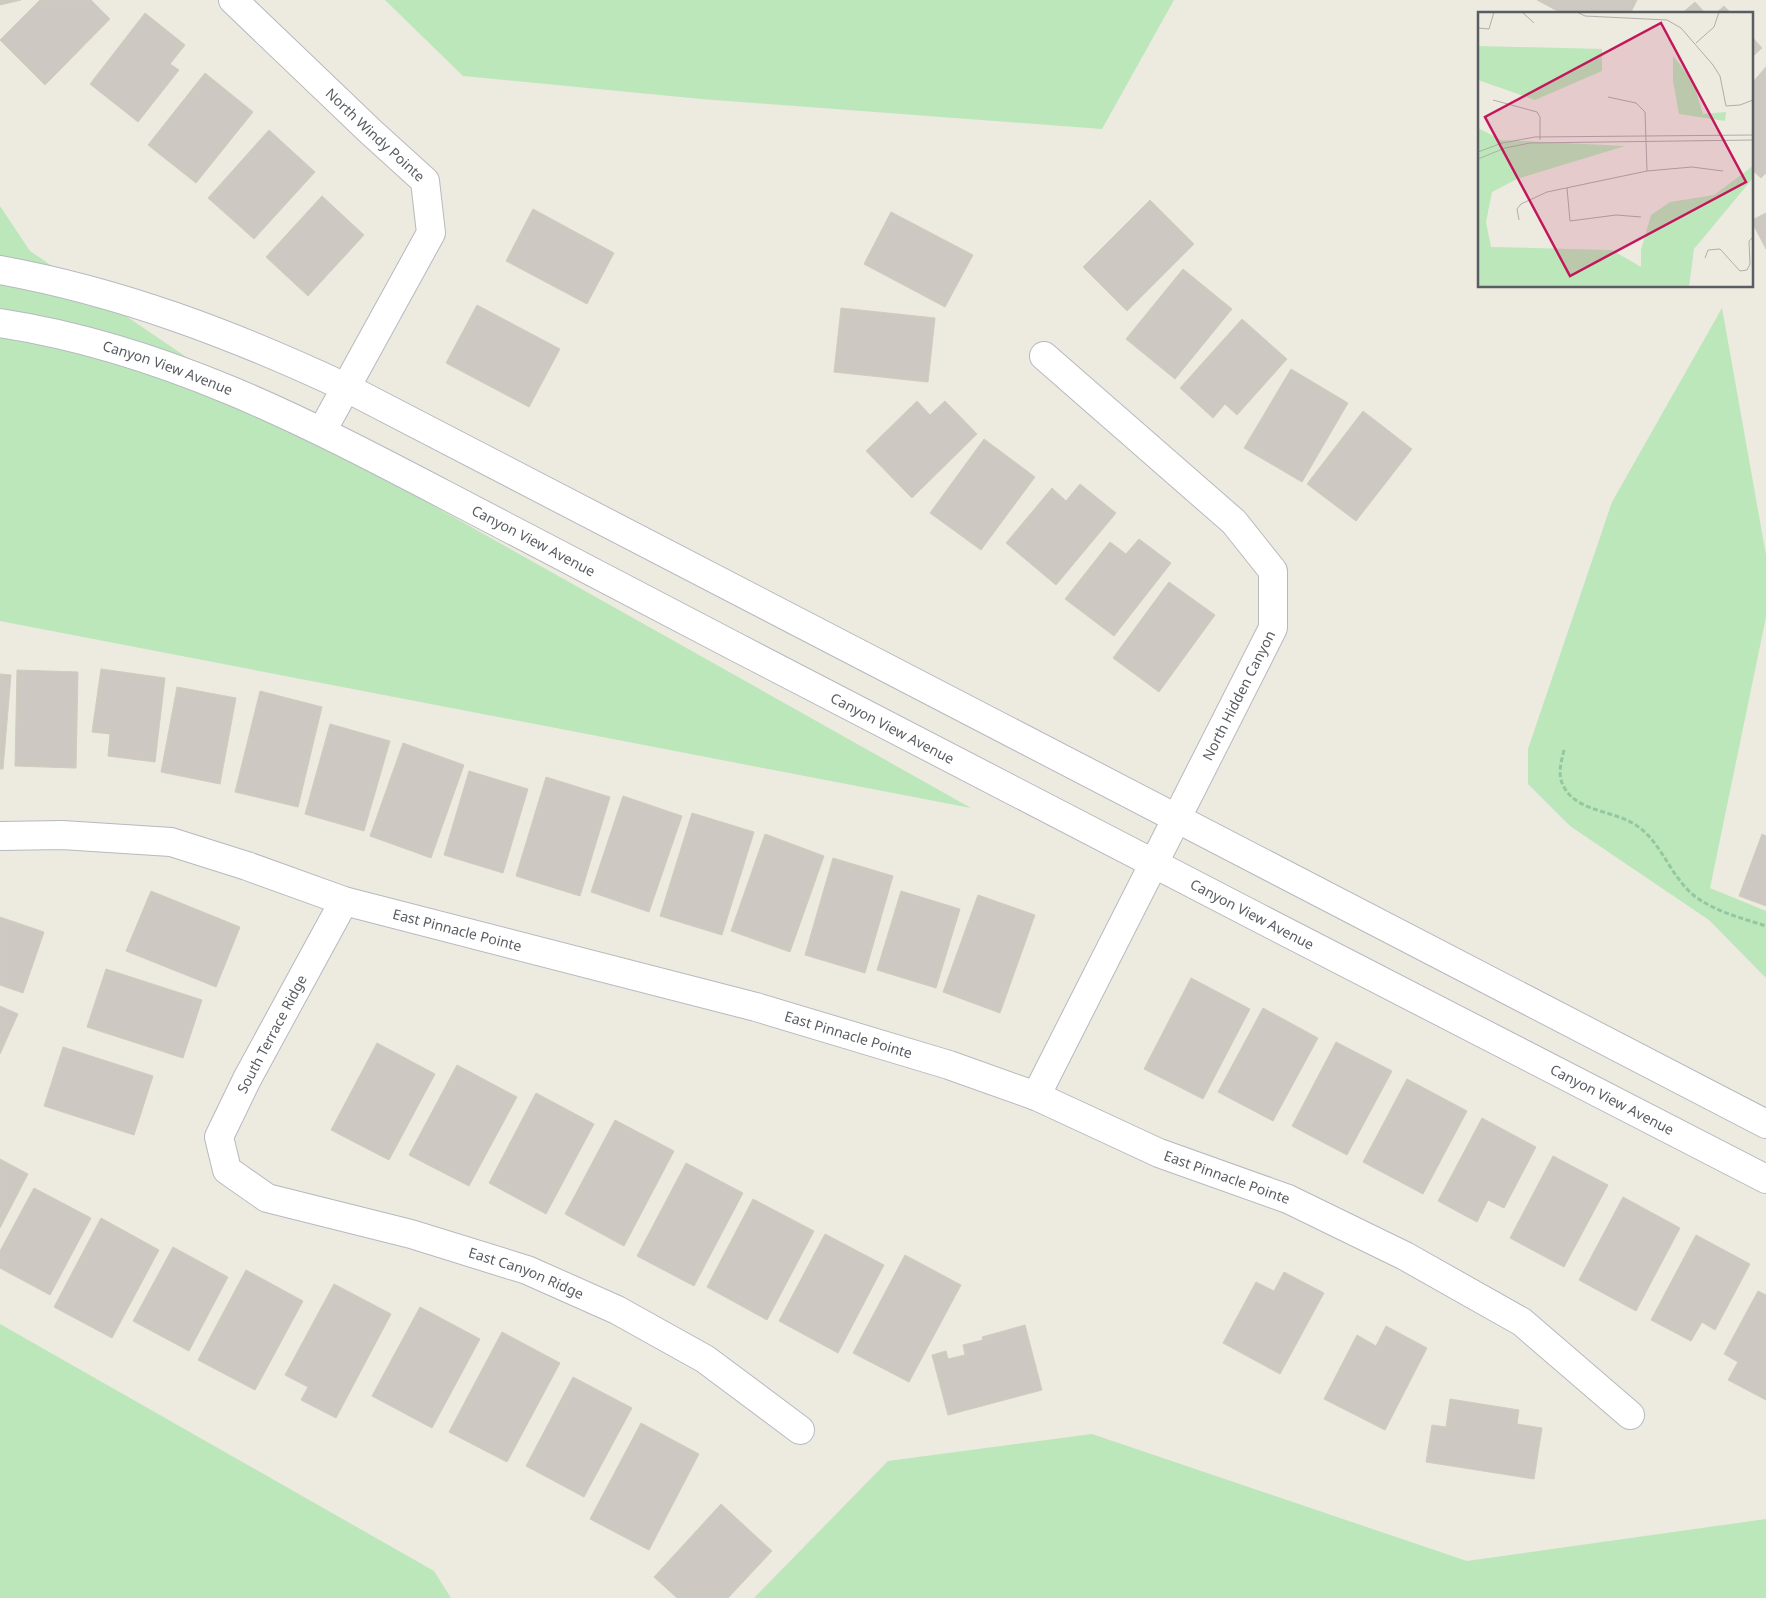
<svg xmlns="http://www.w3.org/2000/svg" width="1766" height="1598" font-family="'Noto Sans',sans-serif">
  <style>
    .green { fill: #bbe7ba }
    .building { fill: #cdc8c1; stroke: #d2cbbe }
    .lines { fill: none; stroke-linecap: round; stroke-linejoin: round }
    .minor-casing { stroke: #b6b9be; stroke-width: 30 }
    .path { stroke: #93c8a1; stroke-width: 3; stroke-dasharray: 5 2.5; stroke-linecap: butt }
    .minor { stroke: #fff; stroke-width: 28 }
    .labels { text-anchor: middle; stroke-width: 4; stroke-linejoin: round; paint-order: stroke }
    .street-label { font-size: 14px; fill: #595d62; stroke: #fff }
    .inset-road { fill: none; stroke: #aeaeaa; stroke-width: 1 }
    .view { fill: #c2185b; fill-opacity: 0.15; stroke: #c2185b; stroke-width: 2.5 }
    .inset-edge { fill: none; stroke: #595d62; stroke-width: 2.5 }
  </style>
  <rect width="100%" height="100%" fill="#edeae0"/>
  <!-- green -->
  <path class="green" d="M 385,0 L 1174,0 L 1102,129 L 701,99 L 463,76 Z
    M 0,206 L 30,251 L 272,415 L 971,808 L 0,621 Z
    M 1722,308 L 1766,555 L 1766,617 L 1710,888 L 1766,911 L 1766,978 L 1709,920 L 1570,826 L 1528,784 L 1528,749 L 1612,502 Z
    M 0,1324 L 434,1571 L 451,1598 L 0,1598 Z
    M 1092,1434 L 1467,1561 L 1766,1519 L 1766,1598 L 754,1598 L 888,1461 Z"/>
  <!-- building -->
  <path class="building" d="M 0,0 L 21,0 L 0,5 Z
    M 40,0 L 91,0 L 110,19 L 45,85 L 0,40 Z
    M 1537,0 L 1637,0 L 1630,14 L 1563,14 Z
    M 1695,2 L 1706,14 L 1681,14 Z
    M 1724,6 L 1732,14 L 1715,14 Z
    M 145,13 L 185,45 L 170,64 L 179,70 L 138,122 L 90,84 Z
    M 1752,37 L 1762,48 L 1752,57 Z
    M 1766,67 L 1766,173 L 1761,178 L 1752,170 L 1752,83 Z
    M 205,73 L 253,112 L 196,183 L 148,145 Z
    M 269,130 L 315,172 L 254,239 L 208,198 Z
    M 322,196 L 364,235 L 308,296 L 266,257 Z
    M 1150,200 L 1194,244 L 1127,311 L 1083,267 Z
    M 533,209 L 614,253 L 587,304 L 506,261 Z
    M 891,212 L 973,255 L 945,307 L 864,264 Z
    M 1766,213 L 1766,249 L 1752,222 L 1752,220 Z
    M 1183,269 L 1232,309 L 1175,379 L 1126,339 Z
    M 477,305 L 560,349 L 529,407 L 446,363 Z
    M 841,308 L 935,318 L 928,382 L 834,372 Z
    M 1242,319 L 1287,359 L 1237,415 L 1225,404 L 1213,418 L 1180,388 Z
    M 1291,369 L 1348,403 L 1302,482 L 1244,448 Z
    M 917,401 L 930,415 L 945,401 L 977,434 L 912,498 L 866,451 Z
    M 1363,411 L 1412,449 L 1356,521 L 1307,484 Z
    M 984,439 L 1035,477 L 981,550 L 930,513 Z
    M 1080,484 L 1116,513 L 1056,585 L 1006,543 L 1052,488 L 1066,501 Z
    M 1139,539 L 1171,563 L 1114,636 L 1065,599 L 1110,542 L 1126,554 Z
    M 1169,582 L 1215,615 L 1159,692 L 1113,658 Z
    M 101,669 L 165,678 L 155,762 L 108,756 L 110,734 L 92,732 Z
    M 17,670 L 78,672 L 76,768 L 15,766 Z
    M 0,674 L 11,675 L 3,769 L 0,769 Z
    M 177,687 L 236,698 L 220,784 L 161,772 Z
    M 260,691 L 322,707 L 298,807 L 235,792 Z
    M 330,724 L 390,741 L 364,831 L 305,814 Z
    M 403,743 L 464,765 L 431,858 L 370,836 Z
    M 469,771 L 528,789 L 503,873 L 444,855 Z
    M 546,777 L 610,797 L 580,896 L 516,876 Z
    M 623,796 L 682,816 L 649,912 L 591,892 Z
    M 692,813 L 754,832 L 722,935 L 660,916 Z
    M 765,834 L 824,856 L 790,952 L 731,931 Z
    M 1762,834 L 1766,836 L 1766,906 L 1739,896 Z
    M 833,858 L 893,876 L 865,973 L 805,955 Z
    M 151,891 L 240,927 L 216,987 L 126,951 Z
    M 901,891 L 960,909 L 936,988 L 877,970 Z
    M 978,895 L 1035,915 L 1000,1013 L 943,992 Z
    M 0,917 L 44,932 L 23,993 L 0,985 Z
    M 106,969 L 202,1000 L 183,1058 L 87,1027 Z
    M 1191,978 L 1250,1009 L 1203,1099 L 1144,1069 Z
    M 0,1006 L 18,1014 L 0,1054 Z
    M 1263,1008 L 1318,1038 L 1273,1121 L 1218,1092 Z
    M 1336,1042 L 1392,1071 L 1347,1155 L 1292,1126 Z
    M 377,1043 L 435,1074 L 389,1160 L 331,1130 Z
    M 63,1047 L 153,1076 L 134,1135 L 44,1106 Z
    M 457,1065 L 517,1097 L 469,1186 L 409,1155 Z
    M 1407,1079 L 1467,1111 L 1423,1194 L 1363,1162 Z
    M 536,1093 L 594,1124 L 546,1214 L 489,1183 Z
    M 1482,1118 L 1536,1147 L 1504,1208 L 1488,1200 L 1477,1222 L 1438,1201 Z
    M 615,1120 L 674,1151 L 624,1246 L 565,1214 Z
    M 1553,1156 L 1608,1185 L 1564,1267 L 1510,1238 Z
    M 0,1159 L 28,1174 L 0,1228 Z
    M 686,1163 L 743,1193 L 694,1286 L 637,1256 Z
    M 34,1188 L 91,1218 L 50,1295 L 0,1268 L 0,1251 Z
    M 1623,1197 L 1680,1228 L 1636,1311 L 1579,1280 Z
    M 753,1199 L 814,1231 L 767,1320 L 707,1287 Z
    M 101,1218 L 159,1250 L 112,1338 L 54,1307 Z
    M 825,1234 L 884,1265 L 838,1353 L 779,1321 Z
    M 1696,1235 L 1750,1264 L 1715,1330 L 1702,1322 L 1691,1341 L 1651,1320 Z
    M 173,1247 L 228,1277 L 189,1351 L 133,1321 Z
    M 905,1255 L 961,1285 L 909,1382 L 853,1353 Z
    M 246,1270 L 303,1301 L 255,1390 L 198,1360 Z
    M 1284,1272 L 1324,1293 L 1280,1374 L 1223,1343 L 1256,1282 L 1274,1291 Z
    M 334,1284 L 391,1314 L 336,1418 L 301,1400 L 308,1387 L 285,1375 Z
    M 1758,1291 L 1766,1295 L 1766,1400 L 1728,1380 L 1738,1362 L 1724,1354 Z
    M 420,1307 L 480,1339 L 432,1428 L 372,1396 Z
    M 1025,1325 L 1042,1390 L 948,1415 L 932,1355 L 946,1351 L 948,1359 L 965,1355 L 963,1345 L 983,1340 L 982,1337 Z
    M 1386,1326 L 1427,1348 L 1385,1430 L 1324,1399 L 1357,1335 L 1376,1346 Z
    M 502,1332 L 560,1363 L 507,1462 L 449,1432 Z
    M 573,1377 L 632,1408 L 584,1497 L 526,1466 Z
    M 1450,1399 L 1519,1410 L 1517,1424 L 1542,1428 L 1534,1479 L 1426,1462 L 1432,1425 L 1446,1427 Z
    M 641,1423 L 699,1454 L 649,1550 L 590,1519 Z
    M 721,1504 L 772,1551 L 728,1598 L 677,1598 L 654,1577 Z"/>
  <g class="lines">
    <!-- minor casing -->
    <g class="minor-casing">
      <g id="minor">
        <path id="s1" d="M 233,0 L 371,132 L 425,181 L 431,233 L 322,431"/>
        <path d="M 0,270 C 121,292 234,335 345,387 L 1766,1124"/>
        <path id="s2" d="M 0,323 C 164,348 304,421 449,497 C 546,547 642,598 738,648 C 1080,827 1423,1002 1766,1179"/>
        <path id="s3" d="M 0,836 L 62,835 L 171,842 L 247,866 L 344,901 L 756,1007 L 949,1065 L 1036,1096 L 1159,1153 L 1288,1199 L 1405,1256 L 1522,1322 L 1630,1415"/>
        <path id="s4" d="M 344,901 L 247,1079 L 219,1137 L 227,1170 L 267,1198 L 411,1234 L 527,1270 L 617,1310 L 705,1359 L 800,1430"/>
        <path id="s5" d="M 1036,1096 L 1273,628 L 1273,571 L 1234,522 L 1044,356"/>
      </g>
    </g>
    <!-- path -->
    <path class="path" d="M 1564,750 C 1561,763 1557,775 1564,787 C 1576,811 1614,811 1634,824 C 1659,839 1667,868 1687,889 C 1707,910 1739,917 1766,926"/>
    <!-- minor -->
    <use href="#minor" class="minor"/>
  </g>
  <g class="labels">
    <!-- street labels -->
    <g class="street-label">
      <text dy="5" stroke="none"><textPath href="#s1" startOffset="196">North Windy Pointe</textPath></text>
      <text dy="5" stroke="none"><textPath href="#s2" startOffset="174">Canyon View Avenue</textPath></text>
      <text dy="5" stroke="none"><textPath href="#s2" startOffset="579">Canyon View Avenue</textPath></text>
      <text dy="5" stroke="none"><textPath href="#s5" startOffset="449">North Hidden Canyon</textPath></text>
      <text dy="5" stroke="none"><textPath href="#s2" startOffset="984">Canyon View Avenue</textPath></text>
      <text dy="5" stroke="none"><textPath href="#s2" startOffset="1389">Canyon View Avenue</textPath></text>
      <text dy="5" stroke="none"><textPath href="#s3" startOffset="471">East Pinnacle Pointe</textPath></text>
      <text transform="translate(272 1034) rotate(-62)" y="5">South Terrace Ridge</text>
      <text dy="5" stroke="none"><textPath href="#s3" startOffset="876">East Pinnacle Pointe</textPath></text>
      <text dy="5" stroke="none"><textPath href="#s2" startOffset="1794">Canyon View Avenue</textPath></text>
      <text dy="5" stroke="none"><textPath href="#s3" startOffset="1281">East Pinnacle Pointe</textPath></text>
      <text dy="5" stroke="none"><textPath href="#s4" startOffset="620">East Canyon Ridge</textPath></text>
    </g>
  </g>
  <!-- overview -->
  <g transform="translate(1478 12)">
    <rect width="275" height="275" fill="#edeae0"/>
    <path d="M 0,34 L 124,37 L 124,59 L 57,88 L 0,68 ZM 195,44 L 215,69 L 225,102 L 248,100 L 247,109 L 201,102 L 195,69 ZM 0,116 L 23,128 L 147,134 L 39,167 L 14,180 L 8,210 L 13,235 L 134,238 L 163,255 L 163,238 L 173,203 L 192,190 L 236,183 L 275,154 L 275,166 L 216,237 L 211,275 L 3,275 L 0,273 Z" fill="#bbe7ba"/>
    <path class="inset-road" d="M 44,0 L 56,11M 99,0 L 107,4 L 189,8 L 203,16 L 235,53 L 242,64 L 248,94 L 262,93 L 275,88M 0,16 L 11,17 L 16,0M 218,31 L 236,15 L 241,0M 130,85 L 158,91 L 167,100 L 169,159M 15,88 L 59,100 L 62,105 L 62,128M 0,140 L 24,131 L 57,125 L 275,123M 0,147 L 27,136 L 52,131 L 275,128M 89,176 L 92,209 L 138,203 L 163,205M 41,208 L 39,197 L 43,192 L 69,180 L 169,159 L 214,155 L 245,159M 227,246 L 230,238 L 242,237 L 262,259 L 269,258 L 272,252 L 271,229 L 275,225"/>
    <path class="view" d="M 183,11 L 268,170 L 92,264 L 7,105 Z"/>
    <rect width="275" height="275" class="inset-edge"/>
  </g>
</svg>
